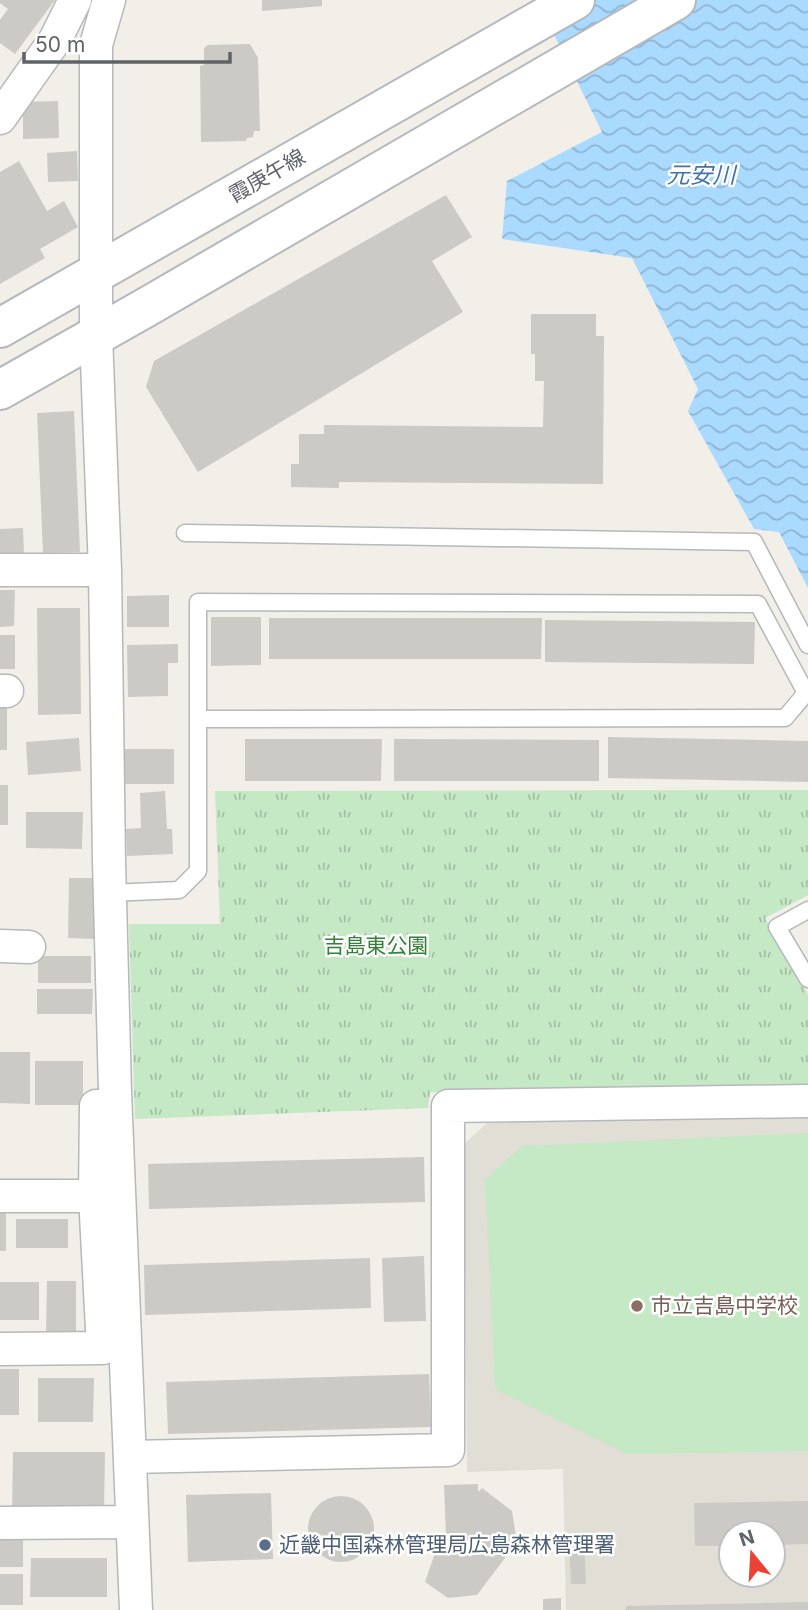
<svg xmlns="http://www.w3.org/2000/svg" width="808" height="1610" font-family="Inter,'Noto Sans JP',sans-serif">
  <style>
    .education { fill: #e1ded6; fill-rule: evenodd }
    .park { fill: url(#park-tufts) }
    .garden { fill: #c5e8c5 }
    .water { fill: url(#water-waves) }
    .building { fill: #cccac5 }
    .lines { fill: none; stroke-linecap: round; stroke-linejoin: round }
    .service-casing { stroke: #b5b8bc; stroke-width: 19 }
    .minor-casing { stroke: #b5b8bc; stroke-width: 35 }
    .tertiary-casing { stroke: #b5b8bc; stroke-width: 42 }
    .service { stroke: #fff; stroke-width: 16 }
    .minor { stroke: #fff; stroke-width: 32 }
    .tertiary { stroke: #fff; stroke-width: 38 }
    .education-dot { fill: #8d6e63; stroke: #fff; stroke-width: 2.5 }
    .service-dot { fill: #5c6f8a; stroke: #fff; stroke-width: 2.5 }
    .labels { text-anchor: middle; stroke-width: 5; stroke-linejoin: round; paint-order: stroke }
    .street-label { font-size: 21px; fill: #5f6368; stroke: #fff }
    .park-label { font-size: 21px; fill: #348238; stroke: #fff }
    .education-label { font-size: 21px; fill: #785e54; stroke: #fff; text-anchor: start }
    .service-label { font-size: 21px; fill: #4e5e75; stroke: #fff; text-anchor: start }
    .water-label { font-size: 23px; font-style: italic; fill: #4174aa; stroke: #fff }
  </style>
  <defs>
    <pattern id="park-tufts" width="24" height="20" patternUnits="userSpaceOnUse" patternTransform="scale(1.75)"><rect width="24" height="20" fill="#c5e8c5"/><path d="M3 7l-1-3M5 7V3M7 7l1-3M15 17l-1-3M17 17v-4M19 17l1-3" fill="none" stroke="#a3c0a4"/></pattern>
    <pattern id="water-waves" width="16" height="10" patternUnits="userSpaceOnUse" patternTransform="scale(1.75)"><rect width="16" height="10" fill="#aadaff"/><path d="M0 5q4-4 8 0t8 0" fill="none" stroke="#8eb4d2"/></pattern>
  </defs>
  <rect width="100%" height="100%" fill="#f1efe8"/>
  <!-- education -->
  <path class="education" d="M 808,1116 L 808,1610 L 566,1610 L 563,1469 L 467,1472 L 464,1144 L 487,1123 ZM 731,1533 L 773,1533 L 773,1575 L 731,1575 Z"/>
  <!-- park -->
  <path class="park" d="M 808,790 L 808,895 L 765,918 L 808,995 L 808,1090 L 430,1092 L 428,1108 L 135,1119 L 129,924 L 220,924 L 215,791 Z"/>
  <!-- garden -->
  <path class="garden" d="M 808,1133 L 808,1451 L 627,1454 L 495,1389 L 485,1180 L 522,1146 Z"/>
  <!-- water -->
  <path class="water" d="M 537,0 L 808,0 L 808,588 L 779,532 L 754,529 L 688,411 L 698,389 L 632,258 L 502,239 L 507,181 L 602,132 Z"/>
  <!-- building -->
  <path class="building" d="M 0,0 L 55,0 L 15,54 L 0,43 L 0,20 L 8,9 L 0,3 Z
    M 262,0 L 322,0 L 322,6 L 262,11 Z
    M 250,44 L 258,58 L 260,131 L 254,131 L 253,137 L 247,138 L 246,141 L 201,142 L 200,66 L 204,65 L 204,48 L 208,45 Z
    M 58,101 L 59,138 L 23,139 L 23,102 Z
    M 77,151 L 78,181 L 48,182 L 47,153 Z
    M 19,161 L 47,211 L 64,201 L 78,227 L 40,249 L 45,258 L 0,284 L 0,172 Z
    M 446,195 L 472,237 L 432,261 L 463,312 L 198,472 L 146,387 L 154,361 Z
    M 531,314 L 596,314 L 596,336 L 604,336 L 603,484 L 339,482 L 339,488 L 291,487 L 291,464 L 299,464 L 299,434 L 324,434 L 324,425 L 543,427 L 544,381 L 535,381 L 535,354 L 531,354 Z
    M 74,411 L 80,552 L 43,553 L 37,413 Z
    M 23,528 L 24,555 L 0,557 L 0,529 Z
    M 0,590 L 15,590 L 14,626 L 0,627 Z
    M 169,595 L 169,627 L 127,627 L 127,596 Z
    M 37,608 L 80,608 L 81,714 L 38,715 Z
    M 211,617 L 261,617 L 261,665 L 211,666 Z
    M 269,618 L 542,618 L 541,659 L 269,659 Z
    M 545,620 L 755,622 L 754,664 L 545,662 Z
    M 0,635 L 15,635 L 15,669 L 0,669 Z
    M 178,644 L 178,663 L 168,663 L 168,696 L 128,697 L 127,645 Z
    M 0,707 L 7,707 L 7,750 L 0,750 Z
    M 608,737 L 808,741 L 808,782 L 608,778 Z
    M 79,738 L 81,771 L 28,775 L 26,742 Z
    M 245,739 L 382,739 L 381,781 L 245,781 Z
    M 394,739 L 599,740 L 599,781 L 394,781 Z
    M 124,749 L 174,749 L 174,784 L 124,784 Z
    M 0,785 L 8,785 L 8,825 L 0,825 Z
    M 165,791 L 167,829 L 172,829 L 173,854 L 127,856 L 126,829 L 141,828 L 140,793 Z
    M 26,812 L 83,812 L 82,849 L 26,848 Z
    M 69,878 L 95,878 L 94,939 L 68,938 Z
    M 38,956 L 91,956 L 91,983 L 38,983 Z
    M 37,989 L 93,989 L 92,1014 L 37,1014 Z
    M 0,1052 L 30,1052 L 30,1104 L 0,1103 Z
    M 35,1061 L 83,1061 L 83,1105 L 35,1105 Z
    M 424,1157 L 425,1202 L 149,1209 L 148,1164 Z
    M 0,1212 L 6,1212 L 6,1251 L 0,1251 Z
    M 16,1219 L 68,1219 L 68,1248 L 16,1248 Z
    M 424,1256 L 426,1321 L 384,1322 L 382,1258 Z
    M 370,1258 L 371,1308 L 145,1315 L 144,1265 Z
    M 47,1281 L 76,1281 L 76,1333 L 46,1333 Z
    M 0,1282 L 39,1282 L 39,1320 L 0,1320 Z
    M 0,1369 L 19,1369 L 19,1415 L 0,1415 Z
    M 429,1374 L 431,1427 L 168,1434 L 166,1382 Z
    M 38,1378 L 94,1378 L 93,1422 L 38,1422 Z
    M 13,1452 L 105,1452 L 104,1510 L 12,1509 Z
    M 478,1484 L 478,1492 L 482,1488 L 512,1511 L 517,1542 L 477,1595 L 448,1598 L 425,1582 L 436,1550 L 446,1536 L 444,1485 Z
    M 271,1493 L 273,1559 L 188,1562 L 186,1495 Z
    M308 1529a33 33 0 1 1 66 0a33 33 0 1 1-66 0Z
    M 808,1501 L 808,1544 L 773,1545 L 773,1533 L 731,1533 L 731,1546 L 695,1546 L 694,1503 Z
    M 0,1538 L 23,1539 L 23,1567 L 0,1567 Z
    M 569,1540 L 584,1540 L 586,1584 L 571,1584 Z
    M 31,1558 L 107,1558 L 107,1597 L 30,1597 Z
    M 0,1574 L 23,1574 L 23,1605 L 0,1605 Z
    M 561,1598 L 561,1610 L 543,1610 L 543,1599 Z
    M 808,1602 L 808,1610 L 626,1610 L 626,1606 Z"/>
  <g class="lines">
    <!-- service casing -->
    <g class="service-casing">
      <path id="service" d="M 185,533 L 754,542 L 808,645
        M 110,893 L 179,890 L 198,871 L 198,602 L 758,604 L 806,693 L 785,718 L 200,719
        M 808,910 L 777,927 L 808,979"/>
    </g>
    <!-- minor casing -->
    <g class="minor-casing">
      <path id="minor" d="M 109,0 L 96,45 L 96,335 L 105,570 L 109,861 L 115,1092 L 136,1610
        M 0,118 L 55,40 L 75,0
        M 0,570 L 105,570
        M 0,691 L 7,691
        M 0,946 L 29,947
        M 0,1196 L 95,1196
        M 0,1349 L 103,1348 L 95,1196 L 96,1106
        M 131,1457 L 448,1450 L 448,1106 L 808,1101
        M 0,1523 L 132,1522"/>
    </g>
    <!-- tertiary casing -->
    <g class="tertiary-casing">
      <path id="tertiary" d="M 0,328 L 575,0
        M 0,390 L 145,308 L 676,0"/>
    </g>
    <!-- service -->
    <use href="#service" class="service"/>
    <!-- minor -->
    <use href="#minor" class="minor"/>
    <!-- tertiary -->
    <use href="#tertiary" class="tertiary"/>
  </g>
  <!-- markers -->
  <circle class="education-dot" cx="637" cy="1306" r="7"/>
  <circle class="service-dot" cx="265" cy="1545" r="7"/>
  <g class="labels">
    <!-- street labels -->
    <g class="street-label">
      <text transform="translate(267 176) rotate(-30)" y="7">霞庚午線</text>
    </g>
    <!-- park labels -->
    <g class="park-label">
      <text x="376" y="953">吉島東公園</text>
    </g>
    <!-- education labels -->
    <g class="education-label">
      <text x="651" y="1313">市立吉島中学校</text>
    </g>
    <!-- service labels -->
    <g class="service-label">
      <text x="279" y="1552">近畿中国森林管理局広島森林管理署</text>
    </g>
    <!-- water labels -->
    <g class="water-label">
      <text x="701" y="183">元安川</text>
    </g>
  </g>
  <!-- north arrow -->
  <g transform="translate(752 1554) rotate(342)"><circle r="33" fill="#ffffff" stroke="#bfc1c3" stroke-width="2"/>
  <path d="M0-5L12 26L0 18L-12 26Z" fill="#ea4335"/>
  <text y="-10" font-size="19" font-weight="bold" text-anchor="middle" fill="#5f6368">N</text>
  </g>
  <!-- scale -->
  <path d="M24 52v10h206v-10" fill="none" stroke="#5f6368" stroke-width="3.5"/>
  <text x="35" y="52" font-size="21" fill="#5f6368" stroke="#ffffff" stroke-width="5" paint-order="stroke">50 m</text>
</svg>
